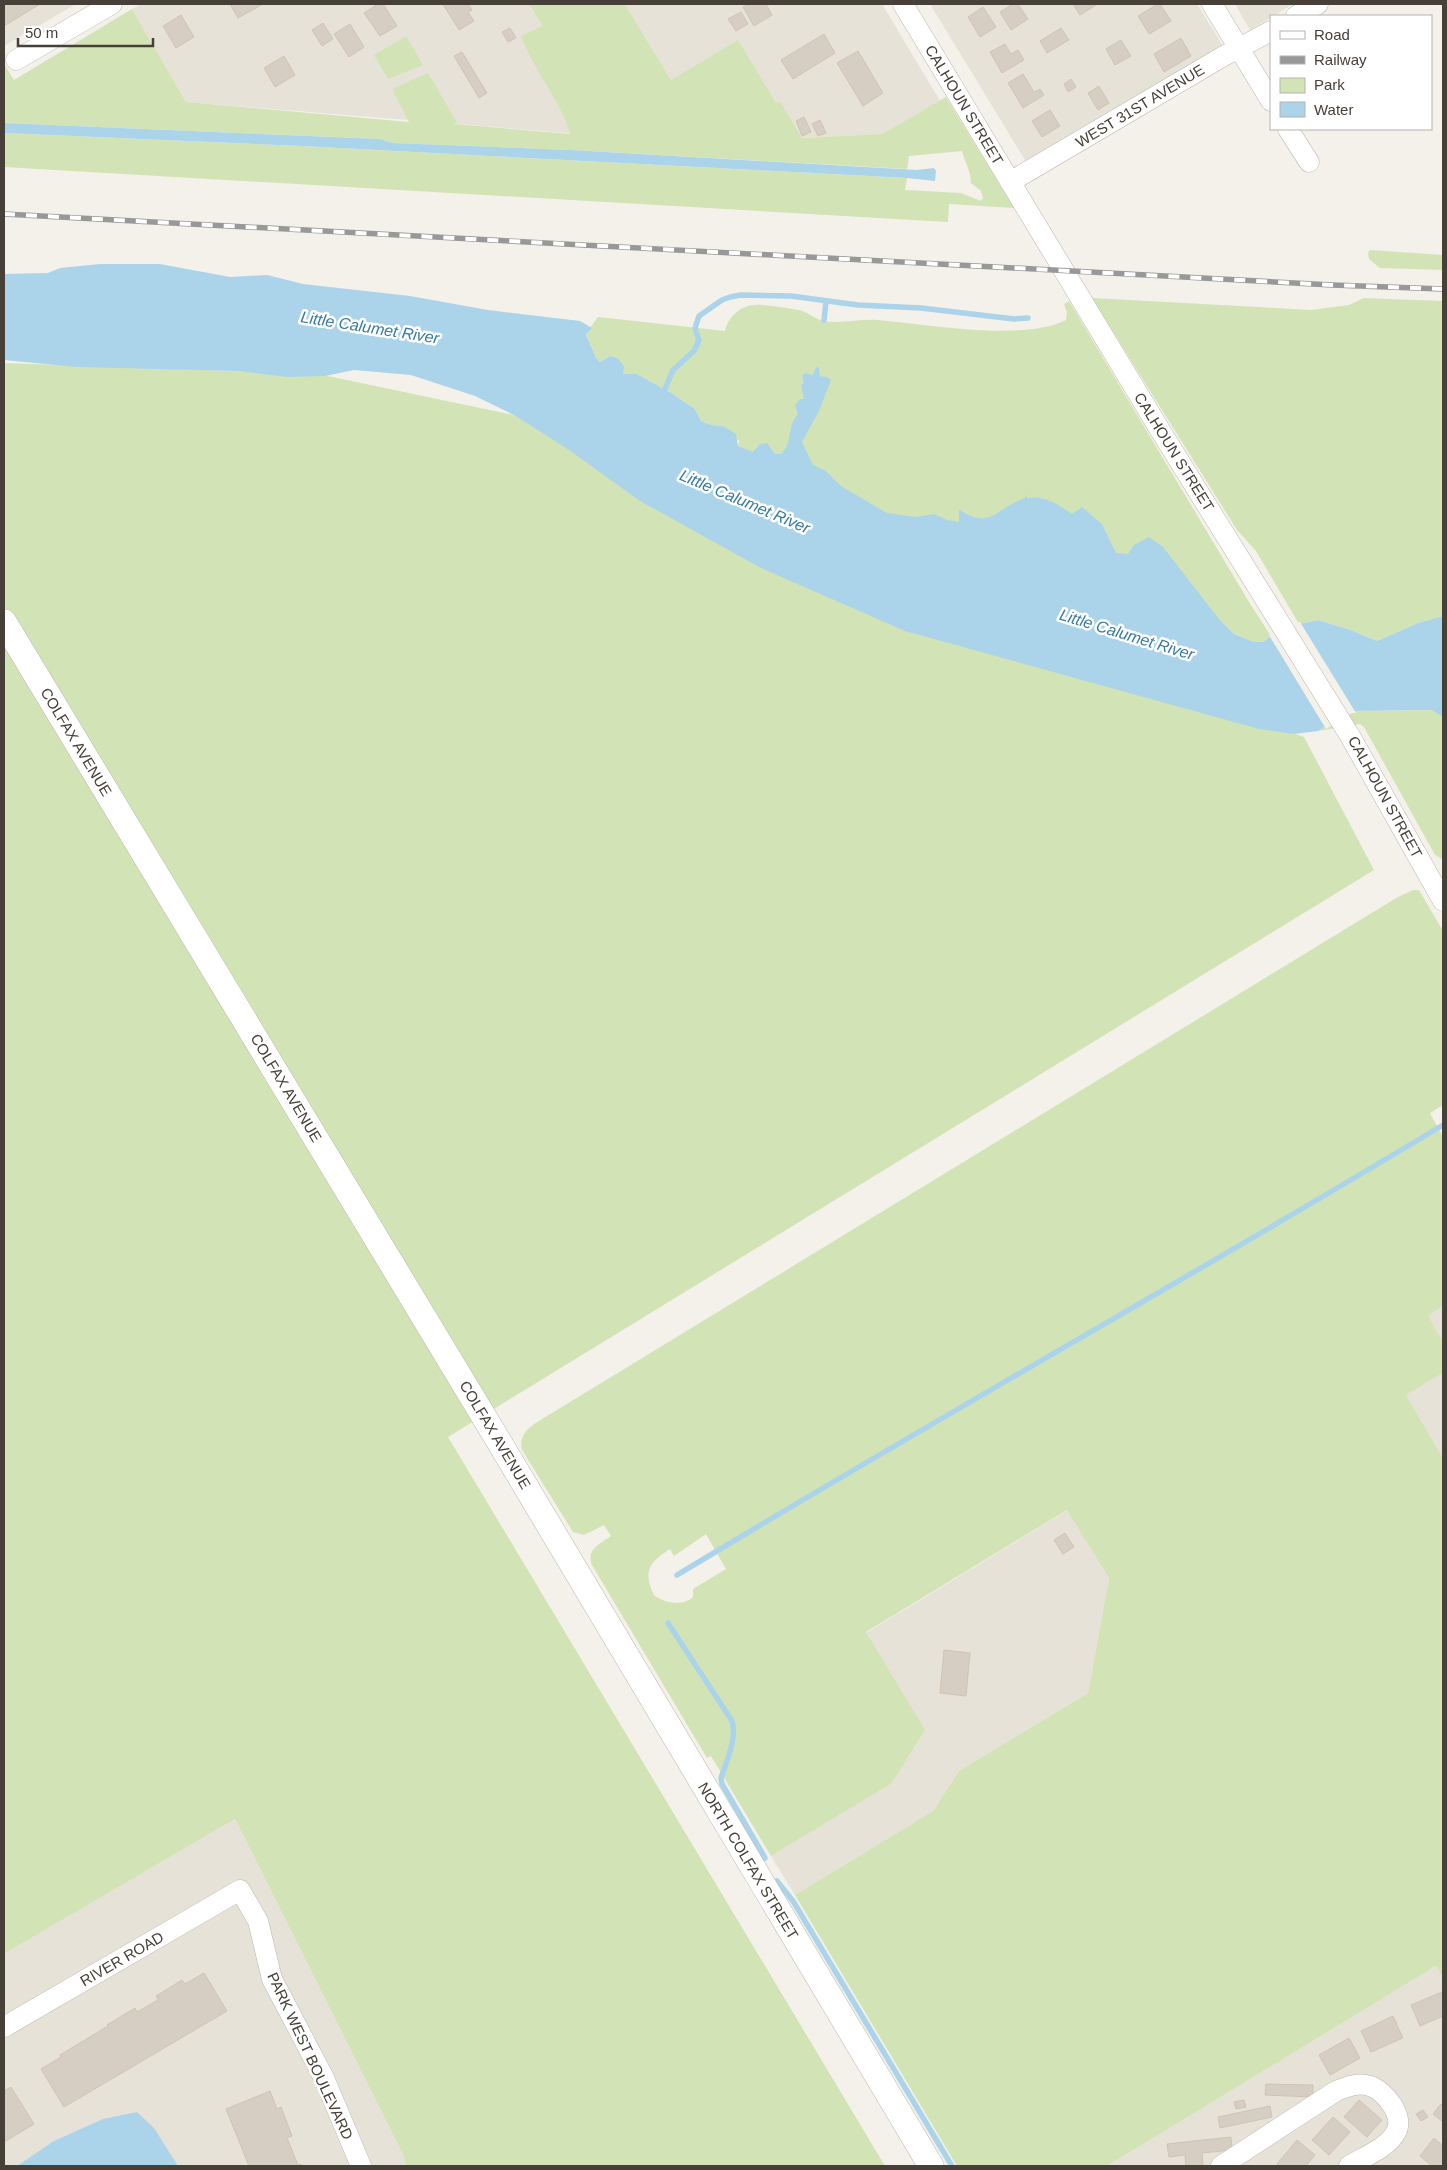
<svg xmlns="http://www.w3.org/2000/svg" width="1447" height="2170" font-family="Arial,sans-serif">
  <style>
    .residential { fill: #e7e2d8 }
    .green { fill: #d2e4b6; fill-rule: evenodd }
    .water { fill: #abd4eb }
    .pier { fill: #f4f0ea }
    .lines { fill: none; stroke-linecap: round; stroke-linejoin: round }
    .stream { stroke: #abd4eb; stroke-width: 5.5 }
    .building { fill: #d7cec3; stroke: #cfc3b4 }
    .minor-casing { stroke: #beb7ad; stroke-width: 21 }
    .tertiary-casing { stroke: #beb7ad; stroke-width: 26 }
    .minor { stroke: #fff; stroke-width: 20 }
    .tertiary { stroke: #fff; stroke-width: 25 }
    .rail-casing { stroke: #989898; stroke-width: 5.5 }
    .rail { stroke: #fff; stroke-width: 4; stroke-dasharray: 11; stroke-linecap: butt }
    .labels { text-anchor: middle; stroke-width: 5; stroke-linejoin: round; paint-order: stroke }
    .street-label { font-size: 15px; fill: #474038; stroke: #fff }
    .water-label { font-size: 16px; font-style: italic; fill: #377ba3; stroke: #fff }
  </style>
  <rect width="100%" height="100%" fill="#f4f0ea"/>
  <!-- residential -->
  <path class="residential" d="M 4,4 L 76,4 L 4,46 Z
    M 141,4 L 529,4 L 605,136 L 186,102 L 132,9 Z
    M 625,4 L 882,4 L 940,101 L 882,134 L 802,138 L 780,102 L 776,104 L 671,80 Z
    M 930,4 L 1197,4 L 1223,46 L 1028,165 Z
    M 1235,4 L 1293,4 L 1250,30 Z
    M 1443,1306 L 1443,1342 L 1427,1315 Z
    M 1443,1373 L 1443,1458 L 1406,1395 Z
    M 1068,1510 L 1109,1578 L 1088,1693 L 959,1771 L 933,1811 L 795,1895 L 771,1856 L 891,1784 L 866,1633 Z
    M 235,1819 L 404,2157 L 406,2166 L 4,2166 L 4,1954 Z
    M 1436,1966 L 1443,1978 L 1443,2166 L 1107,2166 Z"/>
  <!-- green -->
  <path class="green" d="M 529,4 L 625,4 L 671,80 L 738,40 L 776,103 L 780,101 L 802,138 L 882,134 L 946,97 L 1014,208 L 949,204 L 948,222 L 4,167 L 4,133 L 302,146 L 907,178 L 905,190 L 961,193 L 981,201 L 983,198 L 981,191 L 971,183 C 971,171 965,163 962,151 L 909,156 L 907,169 L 571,150 L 393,143 L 380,139 L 4,123 L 4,64 L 14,80 L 132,9 L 186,102 L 409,122 L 392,89 L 428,73 L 457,122 L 454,124 L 570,134 C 560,99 534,71 521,36 L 542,26 Z
    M 406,36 L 423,65 L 388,79 L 374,55 Z
    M 1370,250 L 1443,255 L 1443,270 L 1380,268 L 1369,259 L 1368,253 Z
    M 1092,298 L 1311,310 L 1349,305 L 1364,298 L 1443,301 L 1443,616 L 1418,623 L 1377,641 L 1348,629 L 1318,620 L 1299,624 L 1256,551 L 1237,530 Z
    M 1069,301 L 1249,602 L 1271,636 L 1263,642 L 1254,642 L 1234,634 L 1219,619 L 1116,562 L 1025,498 L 1012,530 L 898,521 L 738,446 L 739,441 L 723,426 L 711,425 L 701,421 L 695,409 L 673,394 L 637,374 L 623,374 L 610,356 L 600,362 L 596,358 L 586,333 L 598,317 L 725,331 C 728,318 739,306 754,305 C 761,304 795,309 802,311 C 810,314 816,319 823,321 C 840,324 860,319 877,320 C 926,324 1022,342 1066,320 L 1067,312 L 1064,304 Z
    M 4,363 L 318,374 L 514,415 L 837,575 L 1304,737 L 1374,870 L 448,1437 L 885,2166 L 406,2166 L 404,2157 L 235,1819 L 4,1954 Z
    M 1433,710 L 1443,717 L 1442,859 L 1435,855 L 1364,727 L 1360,724 L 1318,731 L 1351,711 Z
    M 1413,890 L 1419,890 L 1443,931 L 1443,1105 L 1430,1113 L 1443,1137 L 1443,1306 L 1428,1316 L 1443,1342 L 1443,1373 L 1406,1395 L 1443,1458 L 1443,1978 L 1436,1966 L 1107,2166 L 957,2166 L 795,1895 L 933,1811 L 959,1771 L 1088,1693 L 1109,1578 L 1067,1510 L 866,1632 L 925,1730 L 891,1784 L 771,1856 L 711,1756 L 707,1758 L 592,1565 C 586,1549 600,1544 611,1536 L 604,1525 L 584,1535 L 573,1532 L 522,1450 C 519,1438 525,1431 534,1424 L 1398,897 ZM 706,1534 L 726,1569 L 693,1589 L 693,1597 C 683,1607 664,1603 654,1595 C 642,1571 650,1562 670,1549 L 674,1556 Z"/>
  <!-- water -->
  <path class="water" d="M 4,123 L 380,139 L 393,143 L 571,150 L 917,170 L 934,168 L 936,171 L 935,181 L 907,178 L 302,146 L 4,133 Z
    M 100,264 L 160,264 L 230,277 L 267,275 L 303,284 L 410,296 L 488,310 L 580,321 L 592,328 L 586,334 L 596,358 L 600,362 L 610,356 L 617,358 L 624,366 L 623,374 L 637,374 L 673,394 L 695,409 L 701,421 L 711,425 L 723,426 L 736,434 L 738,446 L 753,452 L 760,444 L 767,443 L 775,454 L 781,454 C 793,443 787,425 798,414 L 795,405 L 800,399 L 804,399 L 801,385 L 804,383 L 802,376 L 805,373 L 813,375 L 816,367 L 819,368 L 820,376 L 826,377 L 831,380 L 819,411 L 802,442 L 813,465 L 826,471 L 841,486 L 887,513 L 916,517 L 934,514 L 947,520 L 959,522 L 959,509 C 991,532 996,507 1025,498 L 1025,494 L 1027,498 C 1045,495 1058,504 1072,514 L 1082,507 L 1102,524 L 1116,553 L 1128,554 L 1134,545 L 1149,537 L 1163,547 L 1219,619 L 1234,634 L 1254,642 L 1263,642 L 1271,636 L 1299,624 L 1318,620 L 1348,629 L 1377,641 L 1418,623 L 1443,616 L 1443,717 L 1432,710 L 1351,711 L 1318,731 L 1294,734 L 1259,729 L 905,631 L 761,568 L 640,501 L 569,450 L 514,415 L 475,396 L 411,375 L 354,370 L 325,376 L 288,377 L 238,371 L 76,367 L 4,360 L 4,274 L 48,273 L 60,268 Z
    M 137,2112 L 154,2128 L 178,2166 L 17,2166 L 54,2141 L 103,2119 Z"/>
  <!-- pier -->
  <path class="pier" d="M 1300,622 L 1356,713 L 1352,713 L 1326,729 L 1269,635 Z"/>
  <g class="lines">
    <!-- stream -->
    <path class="stream" d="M 824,320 L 826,302
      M 662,396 L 673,370 L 694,351 L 699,340 L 695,328 L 699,316 L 722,300 L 730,297 L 741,295 L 791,296 L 858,305 L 921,308 L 1014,319 L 1028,318
      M 677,1575 C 930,1422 1189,1278 1443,1125
      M 668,1623 L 732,1721 C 737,1739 727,1760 721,1778 L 722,1784 L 765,1858
      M 777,1881 L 793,1901 L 952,2166"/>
  </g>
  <!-- building -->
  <path class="building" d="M 4,4 L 40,4 L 4,26 Z
    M 230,4 L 263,4 L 238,18 Z
    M 378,4 L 383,4 L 397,26 L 380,36 L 364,13 Z
    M 443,4 L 468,4 L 472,10 L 468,12 L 474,21 L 459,30 Z
    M 750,4 L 766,4 L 772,15 L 754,26 L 743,7 Z
    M 1013,4 L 1018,4 L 1028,19 L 1011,30 L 1000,12 Z
    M 1073,4 L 1095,4 L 1096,5 L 1080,15 Z
    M 1158,4 L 1160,4 L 1171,21 L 1149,34 L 1138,16 Z
    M 983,7 L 996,27 L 980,37 L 968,17 Z
    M 741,12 L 748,24 L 736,31 L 728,19 Z
    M 181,15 L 194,37 L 176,48 L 163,26 Z
    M 323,23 L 333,39 L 322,46 L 312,30 Z
    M 350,24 L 364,47 L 349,57 L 334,34 Z
    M 510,28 L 516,38 L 508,42 L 502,32 Z
    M 1061,28 L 1069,40 L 1047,53 L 1040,41 Z
    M 824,34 L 835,53 L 793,79 L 781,60 Z
    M 1181,38 L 1191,56 L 1164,72 L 1154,54 Z
    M 1121,40 L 1131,56 L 1115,65 L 1106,49 Z
    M 1005,44 L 1011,54 L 1018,50 L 1024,60 L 1002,73 L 990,52 Z
    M 858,51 L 883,93 L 863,106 L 837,63 Z
    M 462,52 L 487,93 L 479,98 L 454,56 Z
    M 284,56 L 295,75 L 275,87 L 264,68 Z
    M 1023,74 L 1034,92 L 1040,89 L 1044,95 L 1023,108 L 1008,83 Z
    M 1071,79 L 1076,87 L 1068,92 L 1064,84 Z
    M 1099,86 L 1109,103 L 1098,110 L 1088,93 Z
    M 1050,110 L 1060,126 L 1042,137 L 1032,121 Z
    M 804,117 L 811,132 L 802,136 L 796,121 Z
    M 820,120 L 826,133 L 818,136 L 812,124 Z
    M 1065,1533 L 1074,1547 L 1063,1554 L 1054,1540 Z
    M 944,1650 L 970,1653 L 966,1696 L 940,1693 Z
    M 204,1973 L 227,2011 L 64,2107 L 41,2069 L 61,2057 L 60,2055 L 108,2026 L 107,2025 L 135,2008 L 137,2012 L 158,2000 L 156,1996 L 182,1980 L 185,1984 Z
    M 1442,1992 L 1443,2016 L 1420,2026 L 1411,2005 Z
    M 1393,2016 L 1403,2038 L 1371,2052 L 1361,2031 Z
    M 1349,2038 L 1360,2058 L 1330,2075 L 1319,2055 Z
    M 1266,2084 L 1313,2085 L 1313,2097 L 1265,2095 Z
    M 11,2087 L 34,2124 L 4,2142 L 4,2091 Z
    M 270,2091 L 277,2109 L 281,2107 L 292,2136 L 287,2138 L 298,2165 L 301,2164 L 302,2166 L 249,2166 L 226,2109 Z
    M 1244,2100 L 1246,2107 L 1236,2109 L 1234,2102 Z
    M 1359,2100 L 1382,2120 L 1367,2137 L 1344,2117 Z
    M 1441,2104 L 1443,2106 L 1443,2122 L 1433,2114 Z
    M 1270,2106 L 1272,2117 L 1220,2128 L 1218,2117 Z
    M 1423,2110 L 1428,2117 L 1421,2121 L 1416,2114 Z
    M 1333,2117 L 1350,2132 L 1329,2155 L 1312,2140 Z
    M 1231,2137 L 1232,2150 L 1202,2153 L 1203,2166 L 1186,2166 L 1185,2155 L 1169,2157 L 1167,2144 Z
    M 1434,2138 L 1443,2146 L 1443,2166 L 1432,2166 L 1420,2156 Z
    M 1297,2140 L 1315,2155 L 1306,2166 L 1280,2166 L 1277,2164 Z"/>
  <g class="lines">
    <!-- minor casing -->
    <g class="minor-casing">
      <path id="minor" d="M 903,4 L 1160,430 L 1350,736 L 1443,901
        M 1212,4 L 1271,101
        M 1296,16 L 1318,4
        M 16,60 L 112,4
        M 1288,129 L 1309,162
        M 1010,182 L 1222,57 L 1271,31
        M 4,2027 L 240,1890 L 258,1921 L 272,1979 L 324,2078 L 361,2166
        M 1221,2166 L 1336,2091 C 1346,2087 1358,2082 1370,2086 C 1385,2091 1405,2116 1396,2132 C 1388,2148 1363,2157 1349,2166"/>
    </g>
    <!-- tertiary casing -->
    <g class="tertiary-casing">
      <path id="tertiary" d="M 4,622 L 498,1440 L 931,2166"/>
    </g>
    <!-- minor -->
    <use href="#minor" class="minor"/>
    <!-- tertiary -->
    <use href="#tertiary" class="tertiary"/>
    <!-- rail casing -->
    <g class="rail-casing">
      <path id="rail" d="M 4,214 L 1332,285 L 1443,289"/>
    </g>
    <!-- rail -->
    <use href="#rail" class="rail"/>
  </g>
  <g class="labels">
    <!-- street labels -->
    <g class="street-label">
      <text transform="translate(964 105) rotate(59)" y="5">CALHOUN STREET</text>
      <text transform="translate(1140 106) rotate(-31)" y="5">WEST 31ST AVENUE</text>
      <text transform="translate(1174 452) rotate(58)" y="5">CALHOUN STREET</text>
      <text transform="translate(76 742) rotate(59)" y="5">COLFAX AVENUE</text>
      <text transform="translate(1385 797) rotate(61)" y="5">CALHOUN STREET</text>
      <text transform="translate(286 1088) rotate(59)" y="5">COLFAX AVENUE</text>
      <text transform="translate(495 1435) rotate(59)" y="5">COLFAX AVENUE</text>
      <text transform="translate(748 1861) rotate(59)" y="5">NORTH COLFAX STREET</text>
      <text transform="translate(122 1959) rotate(-30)" y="5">RIVER ROAD</text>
      <text transform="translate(310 2056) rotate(65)" y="5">PARK WEST BOULEVARD</text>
    </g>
    <!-- water labels -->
    <g class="water-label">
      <text transform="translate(370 327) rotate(9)" y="6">Little Calumet River</text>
      <text transform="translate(745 501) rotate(23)" y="6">Little Calumet River</text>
      <text transform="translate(1127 634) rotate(17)" y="6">Little Calumet River</text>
    </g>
  </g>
  <!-- border -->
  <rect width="1447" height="2170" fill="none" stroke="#474038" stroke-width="10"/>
  <!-- legend -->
  <rect x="1270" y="15" width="162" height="115" fill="#ffffff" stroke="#b5b3af"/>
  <rect x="1280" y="31" width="25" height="8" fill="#ffffff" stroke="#b5b3af"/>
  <text x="1314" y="40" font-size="15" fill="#474038">Road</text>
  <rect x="1280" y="56" width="25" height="8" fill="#989898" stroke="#b5b3af"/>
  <text x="1314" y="65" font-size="15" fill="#474038">Railway</text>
  <rect x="1280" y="78" width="25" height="15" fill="#d2e4b6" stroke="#b5b3af"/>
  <text x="1314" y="90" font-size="15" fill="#474038">Park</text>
  <rect x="1280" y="102" width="25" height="15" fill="#abd4eb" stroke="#b5b3af"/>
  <text x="1314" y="115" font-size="15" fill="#474038">Water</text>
  <!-- scale -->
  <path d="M18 38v8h135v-8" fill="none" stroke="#474038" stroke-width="2.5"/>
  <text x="25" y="38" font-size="15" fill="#474038" stroke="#ffffff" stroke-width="4" paint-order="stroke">50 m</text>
</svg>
